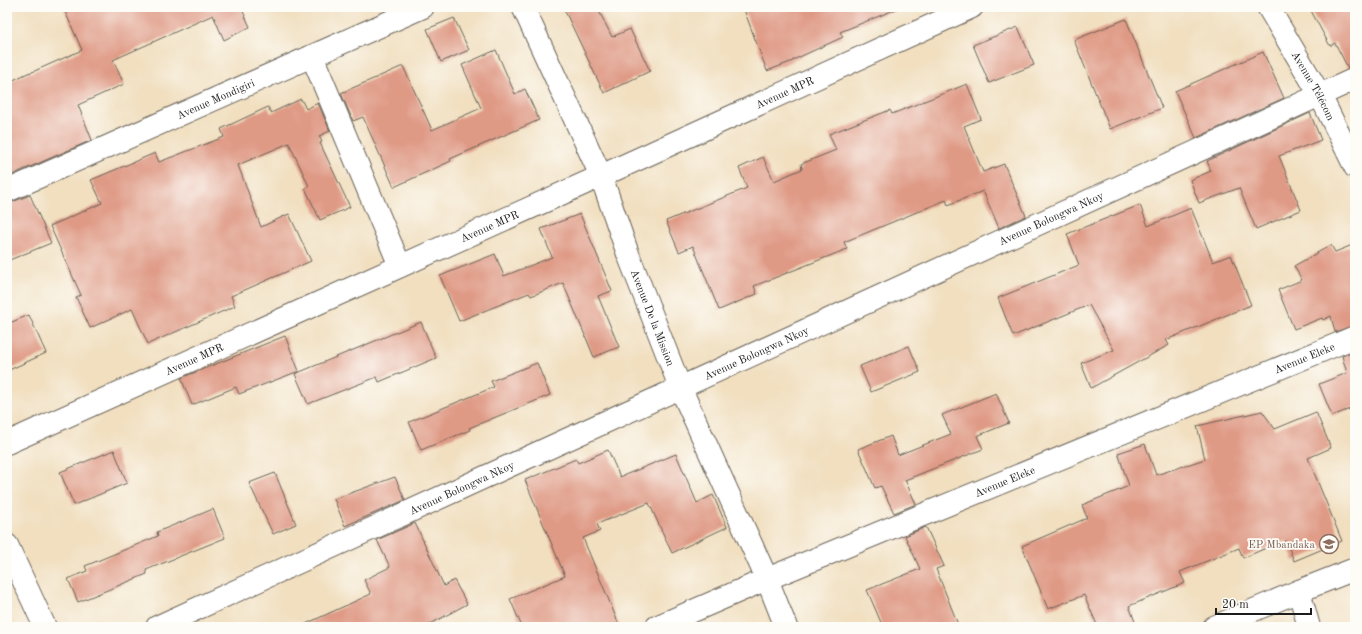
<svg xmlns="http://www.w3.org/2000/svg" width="1362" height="634" font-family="'Old Standard TT',serif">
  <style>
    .building { fill: #df9a85 }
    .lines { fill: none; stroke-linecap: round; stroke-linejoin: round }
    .minor-casing { stroke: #676055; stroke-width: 24 }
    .minor { stroke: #fff; stroke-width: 22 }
    .labels { text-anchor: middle; stroke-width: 3.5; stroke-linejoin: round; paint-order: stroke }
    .street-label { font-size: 11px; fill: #1c1c1c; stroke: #fdfcf7 }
    .education-label { font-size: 11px; fill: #785e54; stroke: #fdfcf7; text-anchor: end }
  </style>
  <rect width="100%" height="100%" fill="#fdfcf7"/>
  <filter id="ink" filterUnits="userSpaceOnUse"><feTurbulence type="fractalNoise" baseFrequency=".025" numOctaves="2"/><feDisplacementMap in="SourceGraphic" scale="8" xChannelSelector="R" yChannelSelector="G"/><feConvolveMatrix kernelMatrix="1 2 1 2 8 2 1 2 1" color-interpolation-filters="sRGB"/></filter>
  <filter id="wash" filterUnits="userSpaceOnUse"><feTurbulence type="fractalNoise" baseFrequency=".012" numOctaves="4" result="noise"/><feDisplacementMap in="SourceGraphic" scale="16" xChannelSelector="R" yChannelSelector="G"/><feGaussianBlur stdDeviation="0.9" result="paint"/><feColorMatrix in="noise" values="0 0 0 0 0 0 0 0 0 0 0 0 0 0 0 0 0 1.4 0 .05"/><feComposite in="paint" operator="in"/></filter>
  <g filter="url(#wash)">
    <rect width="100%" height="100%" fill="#f1dfc0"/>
    <g id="blocks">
      <!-- building -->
      <path class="building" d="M 63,7 L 241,7 L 250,27 L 224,40 L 213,15 L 113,60 L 124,84 L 78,105 L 92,140 L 7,177 L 7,83 L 30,72 L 30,73 L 82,50 Z
        M 563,7 L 597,7 L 612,37 L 630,29 L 650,71 L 604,93 Z
        M 743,7 L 898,7 L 899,8 L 840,32 L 843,37 L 793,60 L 793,61 L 767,71 Z
        M 1309,7 L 1355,7 L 1355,67 L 1348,68 L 1335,43 L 1330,46 Z
        M 454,18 L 469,50 L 441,62 L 427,29 Z
        M 1126,19 L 1162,108 L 1110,129 L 1074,40 Z
        M 1018,27 L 1034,65 L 989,83 L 973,45 Z
        M 496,50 L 515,94 L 525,89 L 539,120 L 450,159 L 451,161 L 394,187 L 363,117 L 353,121 L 341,93 L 403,66 L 432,130 L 481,108 L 462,65 Z
        M 1263,52 L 1284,98 L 1196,138 L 1175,91 Z
        M 967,84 L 981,119 L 964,126 L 983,172 L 1004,164 L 1026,216 L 999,228 L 983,191 L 948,205 L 946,200 L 844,242 L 847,249 L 754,286 L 757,294 L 719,310 L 693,246 L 679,252 L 666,221 L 747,188 L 739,168 L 763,157 L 774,181 L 802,169 L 801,164 L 836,150 L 829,134 L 890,110 L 892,114 Z
        M 301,99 L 306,109 L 318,103 L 330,131 L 319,136 L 322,142 L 320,143 L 350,207 L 320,220 L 305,188 L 309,186 L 289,143 L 238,165 L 261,227 L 289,214 L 311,261 L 231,296 L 235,306 L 148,344 L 132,309 L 90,328 L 76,297 L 81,295 L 50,226 L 102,203 L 91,180 L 155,153 L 159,162 L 224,137 L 221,129 L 268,107 L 271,113 Z
        M 1310,113 L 1321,140 L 1279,156 L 1301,210 L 1256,229 L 1239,188 L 1199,203 L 1190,180 L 1211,171 L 1207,161 Z
        M 30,195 L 51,243 L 7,261 L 7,203 L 12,202 Z
        M 1140,205 L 1148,226 L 1191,208 L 1213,262 L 1231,255 L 1251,305 L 1166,340 L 1169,345 L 1091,388 L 1081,363 L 1114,350 L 1089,305 L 1013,336 L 998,298 L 1079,265 L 1067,234 Z
        M 580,214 L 612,291 L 598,296 L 619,347 L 594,357 L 563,283 L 531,296 L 529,293 L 459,321 L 440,276 L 495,254 L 504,276 L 552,257 L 541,229 Z
        M 1355,244 L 1355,325 L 1335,332 L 1331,316 L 1323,320 L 1322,318 L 1294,329 L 1278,290 L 1302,280 L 1294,266 L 1331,245 L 1335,252 Z
        M 29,315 L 46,353 L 7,371 L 7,324 Z
        M 421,322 L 436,358 L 379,382 L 377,377 L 308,404 L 295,374 Z
        M 285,336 L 299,371 L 239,394 L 236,387 L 192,405 L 181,378 Z
        M 909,346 L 920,372 L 871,392 L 860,366 Z
        M 1355,351 L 1355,407 L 1332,416 L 1319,384 L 1347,373 L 1342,356 Z
        M 537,363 L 550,395 L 469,428 L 470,430 L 421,450 L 409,422 L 494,387 L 491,381 Z
        M 996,393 L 1009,423 L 977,436 L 983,449 L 905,480 L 916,504 L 894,513 L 881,486 L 875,488 L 858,449 L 891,436 L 898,455 L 951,434 L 942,415 Z
        M 1262,411 L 1275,429 L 1316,412 L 1331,448 L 1308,458 L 1342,541 L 1294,561 L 1286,541 L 1274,546 L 1273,545 L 1243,558 L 1239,548 L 1180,572 L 1185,583 L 1129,606 L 1137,627 L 1098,627 L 1084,595 L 1048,609 L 1022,546 L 1087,518 L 1082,505 L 1129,486 L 1118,453 L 1145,444 L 1156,475 L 1205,459 L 1197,426 Z
        M 114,450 L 127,483 L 74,505 L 60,472 Z
        M 608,450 L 620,477 L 676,454 L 697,503 L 713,495 L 727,527 L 672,553 L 649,503 L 597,524 L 600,531 L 583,538 L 620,627 L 522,627 L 510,599 L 565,576 L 525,480 L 576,459 L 578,463 Z
        M 275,473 L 296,524 L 273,534 L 249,483 Z
        M 395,477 L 405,500 L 345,526 L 334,499 Z
        M 213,509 L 225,538 L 146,570 L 147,574 L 78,602 L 68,579 L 87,571 L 85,566 L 158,536 L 157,532 Z
        M 415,523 L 444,586 L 454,580 L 467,604 L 425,627 L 299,627 L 371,594 L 364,580 L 390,567 L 377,540 Z
        M 926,527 L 944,566 L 936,569 L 959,627 L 883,627 L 867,590 L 920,569 L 905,536 Z"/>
    </g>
  </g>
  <g filter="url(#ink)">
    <use href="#blocks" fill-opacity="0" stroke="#676055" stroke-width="1"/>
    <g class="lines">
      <!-- minor casing -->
      <g class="minor-casing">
        <g id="minor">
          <path id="s1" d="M 523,7 L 601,176 L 628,254 L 680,387 L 767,579 L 786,627"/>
          <path id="s2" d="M 1268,7 L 1320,95 L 1355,167"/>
          <path d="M 312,56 L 400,266"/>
          <path id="s3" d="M 7,191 L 423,7"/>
          <path id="s4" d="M 7,443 L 601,176 L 972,7"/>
          <path d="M 7,545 L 45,627"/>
          <path d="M 1299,591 L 1309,627"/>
          <path id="s5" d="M 157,627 L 1355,79"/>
          <path id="s6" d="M 656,627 L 767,579 L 1355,337"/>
          <path d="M 1214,627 L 1299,591 L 1355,569"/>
        </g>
      </g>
      <!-- minor -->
      <use href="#minor" class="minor"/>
    </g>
  </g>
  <!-- icons -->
  <defs>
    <g id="school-ring" transform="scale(1)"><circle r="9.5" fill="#fdfcf7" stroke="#8d6e63" stroke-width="1.5"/><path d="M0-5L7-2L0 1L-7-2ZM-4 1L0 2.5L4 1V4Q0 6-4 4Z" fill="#8d6e63"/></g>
  </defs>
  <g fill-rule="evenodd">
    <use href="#school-ring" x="1329" y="544"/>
  </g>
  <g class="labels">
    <!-- street labels -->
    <g class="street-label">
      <text dy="4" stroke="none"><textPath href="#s2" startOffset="91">Avenue Télécom</textPath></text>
      <text dy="4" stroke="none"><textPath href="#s4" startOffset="853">Avenue MPR</textPath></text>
      <text dy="4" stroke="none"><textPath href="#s3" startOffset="228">Avenue Mondigiri</textPath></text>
      <text dy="4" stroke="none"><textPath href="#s5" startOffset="983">Avenue Bolongwa Nkoy</textPath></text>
      <text dy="4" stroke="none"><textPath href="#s4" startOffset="529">Avenue MPR</textPath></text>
      <text dy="4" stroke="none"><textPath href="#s1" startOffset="337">Avenue De la Mission</textPath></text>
      <text dy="4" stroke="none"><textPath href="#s5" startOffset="659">Avenue Bolongwa Nkoy</textPath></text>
      <text dy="4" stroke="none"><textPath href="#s6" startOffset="702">Avenue Eleke</textPath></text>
      <text dy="4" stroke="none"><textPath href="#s4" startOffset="205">Avenue MPR</textPath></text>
      <text dy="4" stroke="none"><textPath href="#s6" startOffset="378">Avenue Eleke</textPath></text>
      <text dy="4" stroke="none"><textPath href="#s5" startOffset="335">Avenue Bolongwa Nkoy</textPath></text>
    </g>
    <!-- education labels -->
    <g class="education-label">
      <text x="1315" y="548">EP Mbandaka</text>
    </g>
  </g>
  <!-- margin -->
  <rect width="1362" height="634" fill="none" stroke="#fdfcf7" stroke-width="24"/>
  <!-- scale -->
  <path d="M1216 608v6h95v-6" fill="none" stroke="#1c1c1c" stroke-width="2"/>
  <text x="1222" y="608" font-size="12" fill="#1c1c1c" stroke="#fdfcf7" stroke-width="3" paint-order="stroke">20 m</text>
</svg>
